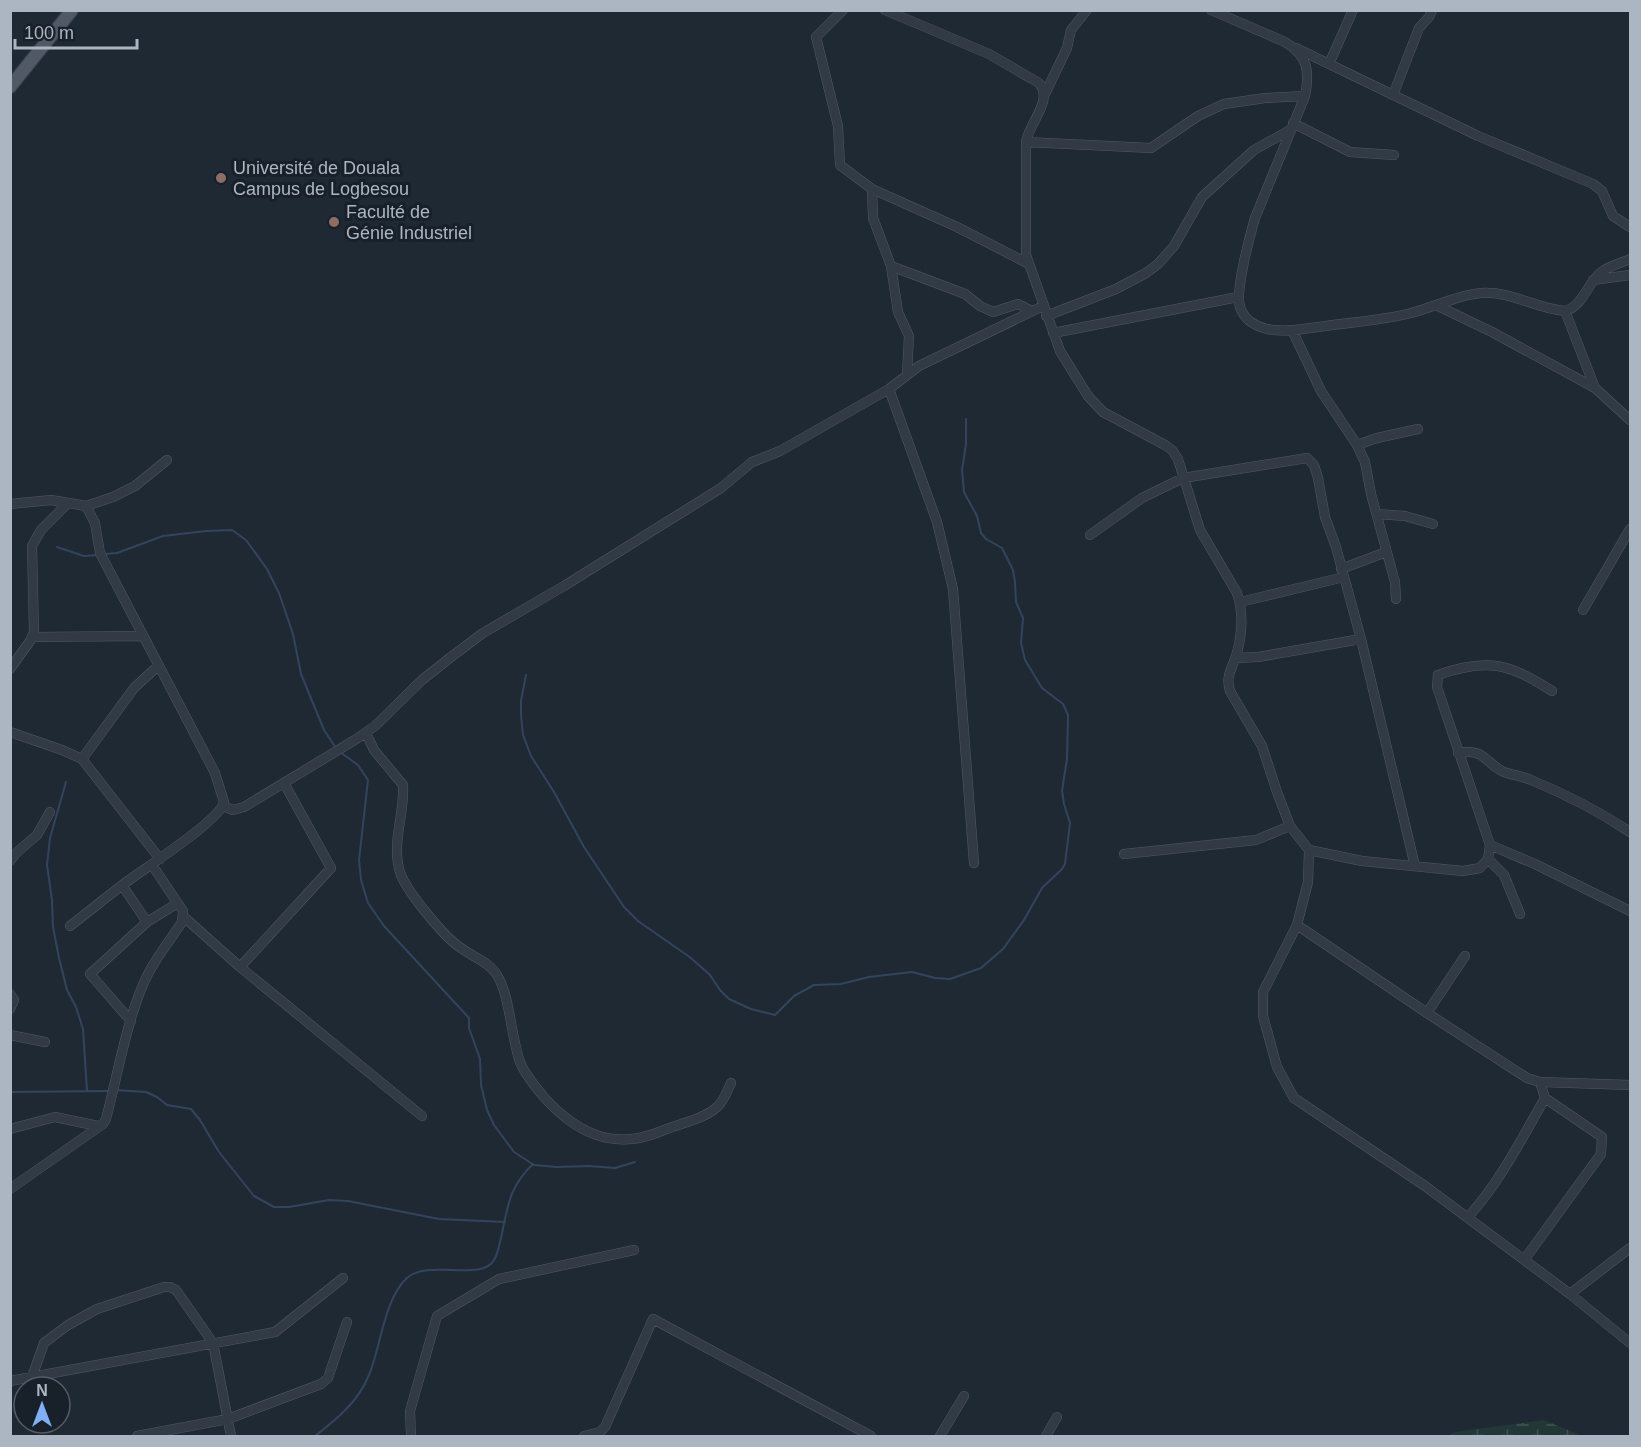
<svg xmlns="http://www.w3.org/2000/svg" width="1641" height="1447" font-family="Helvetica,sans-serif">
  <style>
    .wetland { fill: url(#wetland-marsh) }
    .lines { fill: none; stroke-linecap: round; stroke-linejoin: round }
    .stream { stroke: #33445b; stroke-width: 2 }
    .minor-casing { stroke: #505863; stroke-width: 10 }
    .major-casing { stroke: #3c434e; stroke-width: 14 }
    .minor { stroke: #323a45; stroke-width: 9 }
    .major { stroke: #505965; stroke-width: 12 }
    .education-dot { fill: #8d6e63; stroke: #182029; stroke-width: 2 }
    .labels { text-anchor: middle; stroke-width: 6; stroke-linejoin: round; paint-order: stroke }
    .poi-label { font-size: 18px; fill: #acb5c2; stroke: #182029; text-anchor: start }
  </style>
  <defs>
    <pattern id="wetland-marsh" width="20" height="14" patternUnits="userSpaceOnUse" patternTransform="scale(1.5)"><rect width="20" height="14" fill="#243737"/><path d="M1 5h8M5 5V1M11 12h8M15 12V8" fill="none" stroke="#415252"/></pattern>
  </defs>
  <rect width="100%" height="100%" fill="#1f2934"/>
  <!-- wetland -->
  <path class="wetland" d="M 1544,1420 L 1582,1436 L 1449,1436 L 1455,1432 Z"/>
  <g class="lines">
    <!-- stream -->
    <path class="stream" d="M 57,547 L 84,556 L 99,555
      M 105,554 L 117,553 L 163,536 L 206,531 L 232,530 L 246,540 L 267,569 L 279,593 L 293,634 L 301,674 L 324,730 L 336,748
      M 526,675 L 521,701 L 521,715 L 523,735 L 531,756 L 554,792 L 584,847 L 624,907 L 638,921 L 691,958 L 710,975 L 720,990 L 729,999 L 751,1009 L 775,1015 L 794,996 L 814,985 L 841,984 L 869,977 L 912,972 L 935,978 L 950,979 L 981,968 L 1003,949 L 1024,920 L 1042,888 L 1062,869 L 1065,864 L 1070,823 L 1064,804 L 1062,791 L 1067,759 L 1068,715 L 1063,704 L 1042,688 L 1025,660 L 1021,643 L 1023,618 L 1016,602 L 1015,582 L 1013,570 L 1002,548 L 986,539 L 981,533 L 977,516 L 964,492 L 962,470 L 966,444 L 966,419
      M 340,752 L 358,765 L 368,780 L 359,860 L 361,880 L 368,903 L 384,926 L 469,1018 L 469,1028 L 480,1059 L 481,1085 L 487,1110 L 494,1125 L 514,1152 L 534,1165 L 556,1167 L 589,1166 L 615,1168 L 635,1162
      M 66,782 L 50,838 L 47,865 L 52,900 L 53,927 L 59,958 L 67,990 L 76,1007 L 83,1029 L 87,1091
      M 115,1090 L 146,1092 L 157,1097 L 167,1105 L 191,1109 L 200,1120 L 219,1152 L 254,1196 L 274,1207 L 289,1207 L 329,1200 L 348,1201 L 439,1219 L 505,1222
      M 10,1092 L 109,1091
      M 315,1436 C 337,1419 358,1402 369,1375 C 381,1346 384,1299 407,1278 C 428,1259 482,1282 494,1260 C 498,1254 499,1245 501,1238 C 508,1207 508,1188 533,1164"/>
    <!-- minor casing -->
    <g class="minor-casing">
      <path id="minor" d="M 843,10 L 816,37 L 838,126 L 840,165 L 872,189 L 957,227 L 1027,263
        M 885,10 L 989,54 L 1039,83 C 1054,101 1029,122 1026,142 L 1026,255 L 1060,351 L 1088,396 L 1103,412 L 1165,445 L 1172,450 L 1178,459 L 1200,530 L 1237,593 C 1244,613 1242,639 1235,659 C 1230,672 1226,678 1230,691 L 1262,746 L 1277,792 L 1290,826 L 1309,850 L 1362,861 L 1463,871 L 1480,868 L 1488,859 L 1490,845 L 1437,687 L 1438,675 C 1487,657 1511,664 1552,691
        M 1211,10 L 1285,42 C 1308,56 1310,71 1305,96 L 1255,218 C 1250,235 1235,291 1240,307 C 1244,319 1255,326 1267,329 C 1286,333 1307,328 1326,326 C 1354,322 1384,320 1411,313 C 1435,307 1457,295 1481,293 C 1512,291 1536,309 1565,311 C 1583,306 1587,284 1600,273 C 1608,266 1621,263 1630,259
        M 1296,48 L 1478,136 L 1593,184 L 1602,191 L 1613,216 L 1630,227
        M 1329,64 L 1353,10
        M 1045,94 L 1067,48 L 1071,30 L 1087,10
        M 1393,95 L 1419,28 L 1429,17 L 1432,10
        M 1293,123 L 1350,152 L 1394,155
        M 1026,142 L 1151,148 L 1198,116 L 1224,104 L 1265,98 L 1305,96
        M 872,189 L 873,218 L 891,266 L 898,312 L 909,336 L 907,374
        M 891,266 L 965,294 L 980,306 L 993,312 L 1018,304 L 1032,311
        M 1593,280 L 1630,275
        M 1438,306 L 1492,332 L 1595,388 L 1630,420
        M 1565,311 L 1595,388
        M 1046,316 L 1116,289 L 1146,273 L 1158,264 L 1174,246 L 1202,197 L 1254,150 L 1290,130
        M 1292,330 L 1321,391 L 1357,445 L 1365,462 L 1371,494 L 1395,582 L 1396,599
        M 1053,333 L 1238,297
        M 889,389 L 937,522 L 953,589 L 974,863
        M 1357,445 L 1377,438 L 1418,429
        M 10,504 L 51,500 L 86,506 L 113,497 L 135,486 L 167,460
        M 1377,514 L 1405,516 L 1433,524
        M 1090,535 L 1142,498 L 1183,478 L 1307,458 L 1314,465 L 1318,478 L 1325,517 L 1336,547 L 1361,639
        M 1341,569 L 1386,552
        M 1240,602 L 1344,577
        M 1583,610 L 1630,529
        M 32,637 L 142,636
        M 1236,658 L 1258,657 L 1361,639 L 1415,866
        M 10,669 L 30,641 L 34,632 L 32,546 L 41,530 L 68,503
        M 10,732 L 62,750 L 82,759 L 160,859
        M 366,733 L 374,750 L 403,785 C 405,815 390,845 401,875 C 409,894 444,937 461,948 C 473,957 489,962 497,975 C 510,996 511,1037 520,1062 C 525,1075 535,1086 543,1096 C 575,1132 612,1151 659,1132 C 677,1124 703,1120 717,1107 C 724,1101 727,1091 731,1083
        M 1458,753 C 1486,748 1484,763 1504,772 C 1512,775 1522,776 1531,780 C 1565,794 1600,812 1630,832
        M 82,759 L 134,688 L 158,666
        M 284,783 L 331,868 L 240,967 L 422,1116
        M 223,806 L 233,810 L 244,807 L 358,738 L 375,726 L 422,680 L 451,657 L 483,633 L 564,586 L 721,488 L 752,462 L 780,451 L 889,389 L 919,366 L 1043,306
        M 1490,845 L 1535,864 L 1630,911
        M 1309,850 L 1308,882 L 1297,925 L 1427,1013 L 1527,1078 L 1540,1082 L 1630,1085
        M 1124,854 L 1256,840 L 1290,826
        M 1488,859 L 1504,875 L 1520,914
        M 10,861 L 16,853 L 37,835 L 50,812
        M 122,885 L 147,922
        M 184,917 L 240,967
        M 1297,925 L 1263,992 L 1263,1016 L 1277,1067 L 1294,1098 L 1425,1186 L 1570,1294 L 1630,1343
        M 70,926 C 87,913 104,899 121,886 C 140,871 220,821 224,802 L 215,773 L 100,553 L 95,523 L 86,506
        M 10,994 L 14,1000 L 10,1009
        M 1427,1013 L 1465,956
        M 131,1021 L 90,974 L 147,922 L 178,903
        M 10,1035 L 45,1042
        M 10,1129 L 55,1117 L 98,1126
        M 10,1189 L 103,1124 L 106,1119 C 118,1074 128,1012 149,972 C 158,955 171,939 182,922 L 183,911 L 152,865
        M 1468,1217 C 1500,1182 1521,1140 1545,1098
        M 1524,1260 L 1601,1154 L 1602,1137 L 1545,1098 L 1540,1082
        M 1570,1294 L 1630,1248
        M 32,1377 L 44,1343 L 68,1325 L 97,1309 L 164,1287 L 170,1287 L 176,1290 L 213,1343 L 231,1436
        M 10,1381 L 275,1332 L 343,1278
        M 137,1436 L 228,1419 L 321,1384 L 328,1378 L 347,1322
        M 411,1436 L 410,1411 L 437,1316 L 499,1279 L 634,1250
        M 584,1436 L 600,1432 L 605,1427 L 653,1319 L 871,1436
        M 940,1436 L 964,1396
        M 1046,1436 L 1057,1417"/>
    </g>
    <!-- major casing -->
    <g class="major-casing">
      <path id="major" d="M 10,87 L 72,10"/>
    </g>
    <!-- minor -->
    <use href="#minor" class="minor"/>
    <!-- major -->
    <use href="#major" class="major"/>
  </g>
  <!-- markers -->
  <g class="education-dot">
    <circle cx="221" cy="178" r="6"/>
    <circle cx="334" cy="222" r="6"/>
  </g>
  <g class="labels">
    <!-- poi labels -->
    <g class="poi-label">
      <text x="233" y="174">Université de Douala<tspan x="233" dy="21">Campus de Logbesou</tspan></text>
      <text x="346" y="218">Faculté de<tspan x="346" dy="21">Génie Industriel</tspan></text>
    </g>
  </g>
  <!-- border -->
  <rect width="1641" height="1447" fill="none" stroke="#acb5c2" stroke-width="24"/>
  <!-- north arrow -->
  <g transform="translate(42 1405)"><circle r="28" fill="#182029" stroke="#535c66" stroke-width="1.5"/>
  <path d="M0-4.5L10 22L0 15L-10 22Z" fill="#7faff4"/>
  <text y="-9" font-size="16" font-weight="bold" text-anchor="middle" fill="#acb5c2">N</text>
  </g>
  <!-- scale -->
  <path d="M15 39v9h122v-9" fill="none" stroke="#acb5c2" stroke-width="3"/>
  <text x="24" y="39" font-size="18" fill="#acb5c2" stroke="#182029" stroke-width="4.5" paint-order="stroke">100 m</text>
</svg>
